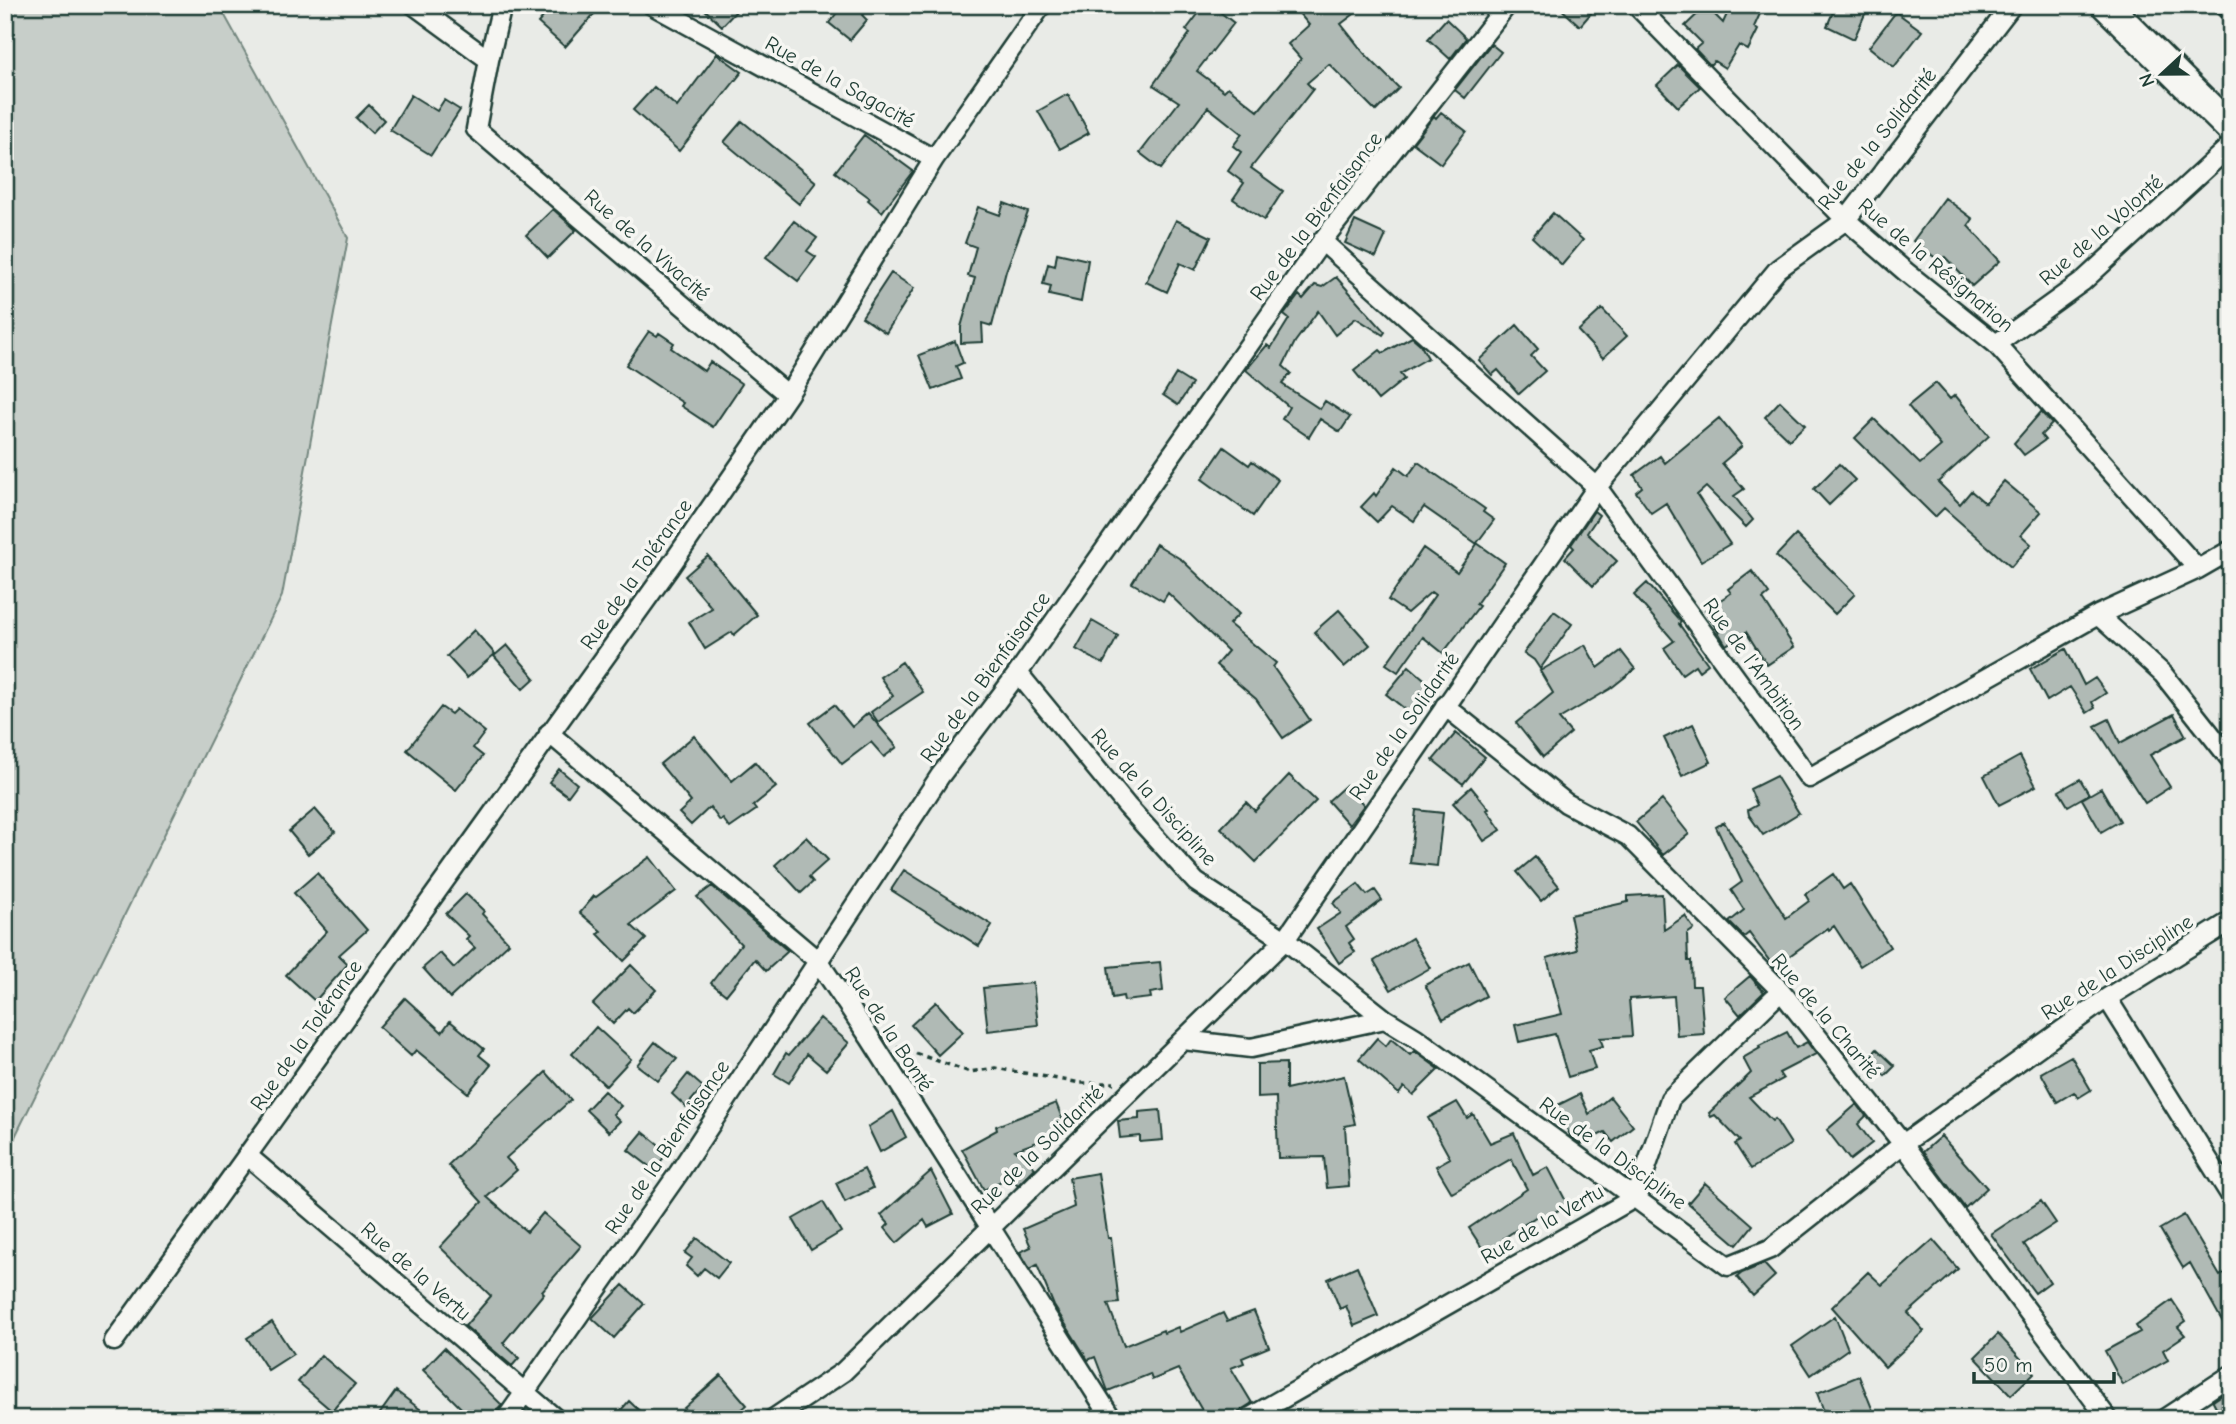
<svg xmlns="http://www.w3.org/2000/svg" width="2236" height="1424" font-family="'Comic Neue',sans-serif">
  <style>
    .green { fill: #c7cec9; stroke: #73867e; stroke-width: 2 }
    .building { fill: #b0bab5; stroke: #1f3d34; stroke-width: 2 }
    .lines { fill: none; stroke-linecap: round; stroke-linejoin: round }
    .street-casing { stroke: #1f3d34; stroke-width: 23 }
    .primary-casing { stroke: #1f3d34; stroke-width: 33 }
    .path { stroke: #1f3d34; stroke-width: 3.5; stroke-dasharray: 5 5; stroke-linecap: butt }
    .street { stroke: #f6f6f2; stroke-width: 18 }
    .primary { stroke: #f6f6f2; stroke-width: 28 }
    .rail { stroke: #1f3d34; stroke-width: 5 }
    .labels { text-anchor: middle; stroke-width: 7; stroke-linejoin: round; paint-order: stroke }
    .street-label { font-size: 21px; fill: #1f3d34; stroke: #f6f6f2 }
  </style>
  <rect width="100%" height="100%" fill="#e9ebe7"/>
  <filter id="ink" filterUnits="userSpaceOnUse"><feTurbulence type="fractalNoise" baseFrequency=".0143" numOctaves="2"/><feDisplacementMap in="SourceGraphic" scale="14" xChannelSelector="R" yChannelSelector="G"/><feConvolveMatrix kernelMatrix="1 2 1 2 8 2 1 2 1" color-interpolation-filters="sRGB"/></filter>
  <g filter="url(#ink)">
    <!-- green -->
    <path class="green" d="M 5,5 L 219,5 L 348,238 L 282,596 L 5,1157 Z"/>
    <!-- building -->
    <path class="building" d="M 553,5 L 602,5 L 565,47 L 538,23 Z
      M 700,5 L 742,5 L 722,26 Z
      M 843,5 L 871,5 L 862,15 L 867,20 L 850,40 L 829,23 Z
      M 1205,5 L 1211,5 L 1234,23 L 1197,71 L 1224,91 L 1228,87 L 1258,111 L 1301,59 L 1288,44 L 1309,25 L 1292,5 L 1366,5 L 1341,24 L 1364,53 L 1399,88 L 1376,111 L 1329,64 L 1307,83 L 1313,89 L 1251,168 L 1283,191 L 1264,220 L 1233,199 L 1244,183 L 1228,171 L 1241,152 L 1233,146 L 1242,134 L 1208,107 L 1161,169 L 1140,153 L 1179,102 L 1153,85 L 1190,33 L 1186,30 Z
      M 1557,5 L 1598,5 L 1580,26 Z
      M 1731,5 L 1764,5 L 1754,27 L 1758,30 L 1748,50 L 1739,45 L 1725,68 L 1714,61 L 1710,65 L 1695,49 L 1702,43 L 1685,26 L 1706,6 L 1723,23 Z
      M 1836,5 L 1869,5 L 1854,39 L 1827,26 Z
      M 1896,12 L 1922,31 L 1894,67 L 1869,47 Z
      M 1446,19 L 1466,38 L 1450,59 L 1428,39 Z
      M 1491,44 L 1501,52 L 1465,98 L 1455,90 Z
      M 717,54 L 742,72 L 679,151 L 633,110 L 654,87 L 677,107 Z
      M 1678,65 L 1700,87 L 1678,107 L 1657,85 Z
      M 1068,94 L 1089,133 L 1060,149 L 1038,111 Z
      M 411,95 L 437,111 L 444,100 L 460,110 L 431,155 L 390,130 Z
      M 369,105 L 384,120 L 372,133 L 356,118 Z
      M 1441,112 L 1466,131 L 1441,164 L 1413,143 L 1434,116 L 1436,118 Z
      M 742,121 L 816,182 L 799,204 L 724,142 Z
      M 864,135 L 913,171 L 882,212 L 868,200 L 870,198 L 835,172 Z
      M 1945,198 L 1973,219 L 1968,226 L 2000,261 L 1972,286 L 1945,257 L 1941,262 L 1913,241 Z
      M 1004,203 L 1028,212 L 1006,271 L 992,326 L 982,323 L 983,342 L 961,343 L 961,327 L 975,278 L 968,276 L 976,247 L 965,243 L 978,207 L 1000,215 Z
      M 553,209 L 576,230 L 548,258 L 526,235 Z
      M 1553,213 L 1583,240 L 1562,265 L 1532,237 Z
      M 1176,220 L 1211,237 L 1195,270 L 1180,263 L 1167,292 L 1146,282 Z
      M 794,221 L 817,238 L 807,251 L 816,257 L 798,281 L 766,257 Z
      M 1355,221 L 1386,235 L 1376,257 L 1345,243 Z
      M 1057,253 L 1088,260 L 1081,302 L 1049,295 L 1051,286 L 1043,284 L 1048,264 L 1055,266 Z
      M 891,273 L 914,288 L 886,333 L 862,317 Z
      M 1336,277 L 1385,332 L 1383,335 L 1356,318 L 1335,335 L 1318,311 L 1295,342 L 1283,366 L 1291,373 L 1282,384 L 1320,409 L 1325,401 L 1350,417 L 1340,432 L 1320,419 L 1309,437 L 1282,419 L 1289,407 L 1246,370 L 1267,345 L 1271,348 L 1289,319 L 1284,315 L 1299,295 L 1303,299 L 1315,285 L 1322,287 Z
      M 1602,309 L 1627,336 L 1603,358 L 1578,331 Z
      M 1517,325 L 1538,349 L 1531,356 L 1545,371 L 1519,394 L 1498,370 L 1492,375 L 1479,360 Z
      M 649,331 L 657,336 L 659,333 L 674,343 L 671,348 L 704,371 L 710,362 L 742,384 L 713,427 L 681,406 L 683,403 L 626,365 Z
      M 1412,337 L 1420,344 L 1428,358 L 1400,374 L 1404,379 L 1378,400 L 1354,371 L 1380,350 L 1383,353 Z
      M 955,341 L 963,363 L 956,366 L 961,379 L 933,390 L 919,355 Z
      M 1176,374 L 1192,384 L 1178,405 L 1163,395 Z
      M 1936,383 L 1950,399 L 1955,395 L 1989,436 L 1938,482 L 1960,504 L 1971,491 L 1985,503 L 2004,481 L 2041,512 L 2021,535 L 2031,544 L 2011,567 L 1944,508 L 1935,517 L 1855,438 L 1874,419 L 1920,464 L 1941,446 L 1908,406 Z
      M 1780,401 L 1805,425 L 1789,440 L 1765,417 Z
      M 2041,412 L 2052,424 L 2041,435 L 2045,440 L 2024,455 L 2014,443 Z
      M 1719,418 L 1742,446 L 1722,463 L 1744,489 L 1734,496 L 1753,520 L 1746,527 L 1706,487 L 1697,495 L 1730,544 L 1701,561 L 1666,503 L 1651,513 L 1636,492 L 1642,487 L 1634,475 L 1660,456 L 1665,463 Z
      M 1224,447 L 1249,465 L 1252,461 L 1278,480 L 1253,516 L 1202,479 Z
      M 1418,462 L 1485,509 L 1483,512 L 1494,520 L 1477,543 L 1505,563 L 1476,604 L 1479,606 L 1443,653 L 1423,637 L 1398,672 L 1386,664 L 1435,595 L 1431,592 L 1407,613 L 1388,600 L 1423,548 L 1457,572 L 1477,544 L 1424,507 L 1414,521 L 1392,506 L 1377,522 L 1361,507 L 1374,493 L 1376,496 L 1396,467 L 1408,476 Z
      M 1839,464 L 1855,480 L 1829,505 L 1814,489 Z
      M 1594,511 L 1599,515 L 1587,533 L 1617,561 L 1593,586 L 1565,558 L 1574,548 L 1571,545 Z
      M 1796,535 L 1855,594 L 1835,614 L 1776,556 Z
      M 1156,544 L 1182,560 L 1239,614 L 1229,624 L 1276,663 L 1273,667 L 1310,720 L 1283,738 L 1256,699 L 1216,665 L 1228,651 L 1168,593 L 1163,601 L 1132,583 Z
      M 708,556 L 757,615 L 734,635 L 732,632 L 705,649 L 689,622 L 712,608 L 685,576 Z
      M 1752,571 L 1769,594 L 1763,599 L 1794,647 L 1767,665 L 1746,632 L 1726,645 L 1705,610 L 1731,593 L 1728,589 Z
      M 1647,583 L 1681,622 L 1679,624 L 1708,664 L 1699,671 L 1695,665 L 1682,674 L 1664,648 L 1674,641 L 1634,595 Z
      M 1339,610 L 1370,645 L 1344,667 L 1314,632 Z
      M 1554,611 L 1572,624 L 1540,669 L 1534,660 L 1524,653 Z
      M 1092,621 L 1118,636 L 1103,664 L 1076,649 Z
      M 474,630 L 495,654 L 467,678 L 447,656 Z
      M 507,645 L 535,678 L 523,689 L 494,656 Z
      M 1585,645 L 1598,668 L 1621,651 L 1635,669 L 1610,689 L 1559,719 L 1571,733 L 1543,757 L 1516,723 L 1553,693 L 1540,671 Z
      M 2066,649 L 2084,685 L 2095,678 L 2106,693 L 2092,702 L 2095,708 L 2087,713 L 2070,687 L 2047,701 L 2030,669 Z
      M 902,662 L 923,692 L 878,722 L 871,712 L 893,696 L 880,677 Z
      M 1409,666 L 1437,690 L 1415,717 L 1386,694 Z
      M 834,705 L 852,727 L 868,713 L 897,747 L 884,757 L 871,742 L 842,764 L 810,723 Z
      M 441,707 L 451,714 L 456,709 L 485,732 L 473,748 L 483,756 L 456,790 L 407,750 Z
      M 2174,714 L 2186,736 L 2150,755 L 2170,787 L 2145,803 L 2095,726 L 2109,719 L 2120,743 Z
      M 1693,724 L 1711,762 L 1682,776 L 1664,738 Z
      M 1456,733 L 1485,757 L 1463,784 L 1433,760 Z
      M 694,736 L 732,781 L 755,762 L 776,787 L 753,806 L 756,810 L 730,828 L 723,819 L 720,821 L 710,807 L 691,825 L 679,813 L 691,802 L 660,764 Z
      M 2020,756 L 2036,786 L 1999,805 L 1984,776 Z
      M 559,769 L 577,784 L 568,796 L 549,782 Z
      M 1289,775 L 1316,801 L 1256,862 L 1221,828 L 1246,802 L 1255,811 Z
      M 1776,776 L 1799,813 L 1763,835 L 1749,815 L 1748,810 L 1757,805 L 1750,789 Z
      M 2080,779 L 2089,794 L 2068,806 L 2059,791 Z
      M 1346,785 L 1364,805 L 1349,825 L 1328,801 Z
      M 1471,787 L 1489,809 L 1487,810 L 1501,830 L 1484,841 L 1472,823 L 1453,803 Z
      M 2101,788 L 2120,821 L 2101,832 L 2082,799 Z
      M 1662,800 L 1689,834 L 1663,855 L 1636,822 Z
      M 315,809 L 335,832 L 308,854 L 289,831 Z
      M 1416,810 L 1443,813 L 1437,866 L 1410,863 Z
      M 1724,822 L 1786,918 L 1809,901 L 1805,894 L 1833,874 L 1843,889 L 1850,884 L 1890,947 L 1860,966 L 1834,926 L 1829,930 L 1828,928 L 1774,967 L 1749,933 L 1744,937 L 1729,922 L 1744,910 L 1731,890 L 1742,882 L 1716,827 Z
      M 806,837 L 828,860 L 809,877 L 813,882 L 801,893 L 775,865 Z
      M 650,857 L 676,891 L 631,925 L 646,939 L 624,961 L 598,934 L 601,931 L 580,913 L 594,896 L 596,897 Z
      M 1535,857 L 1559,886 L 1541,901 L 1517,872 Z
      M 904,870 L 992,925 L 979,946 L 891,890 Z
      M 317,873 L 367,930 L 339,955 L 348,964 L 315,1001 L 286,975 L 327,931 L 294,893 Z
      M 1358,884 L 1367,895 L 1375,890 L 1382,900 L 1346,927 L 1354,939 L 1349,943 L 1355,952 L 1339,963 L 1317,929 L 1341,913 L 1333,903 Z
      M 712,886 L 788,951 L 766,971 L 755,959 L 726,995 L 711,983 L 741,944 L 697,897 Z
      M 466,894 L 484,911 L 482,914 L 509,943 L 450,998 L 423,968 L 440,953 L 454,968 L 475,948 L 466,939 L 469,936 L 446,914 Z
      M 1662,894 L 1664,930 L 1685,916 L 1694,929 L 1687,934 L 1688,961 L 1691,961 L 1692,986 L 1700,986 L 1704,1034 L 1677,1036 L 1674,996 L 1629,999 L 1632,1036 L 1600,1038 L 1603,1046 L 1589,1050 L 1595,1069 L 1568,1077 L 1555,1034 L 1519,1042 L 1515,1025 L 1562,1014 L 1547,958 L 1577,950 L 1570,915 L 1628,902 L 1628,896 Z
      M 1412,938 L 1430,968 L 1391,990 L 1374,961 Z
      M 1160,962 L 1163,991 L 1150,993 L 1151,998 L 1124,1001 L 1123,996 L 1112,998 L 1108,967 Z
      M 1469,962 L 1486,996 L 1443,1019 L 1425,985 Z
      M 631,965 L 656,990 L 633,1013 L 628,1008 L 613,1024 L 593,1004 Z
      M 1750,976 L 1764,992 L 1740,1015 L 1725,997 Z
      M 1033,983 L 1038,1025 L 988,1031 L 983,988 Z
      M 405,998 L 442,1032 L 450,1021 L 484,1049 L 479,1055 L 491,1065 L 468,1093 L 416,1050 L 411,1056 L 379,1027 Z
      M 936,1002 L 963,1032 L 938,1055 L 911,1025 Z
      M 820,1018 L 849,1043 L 826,1070 L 807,1054 L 789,1083 L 774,1074 L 786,1053 L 789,1055 Z
      M 596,1027 L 631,1059 L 606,1086 L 572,1054 Z
      M 1787,1032 L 1796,1048 L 1807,1042 L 1816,1054 L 1779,1073 L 1783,1079 L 1749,1097 L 1772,1121 L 1775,1119 L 1791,1144 L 1751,1169 L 1735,1144 L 1740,1141 L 1715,1115 L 1711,1117 L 1709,1113 L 1751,1073 L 1743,1058 L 1760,1048 L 1759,1046 Z
      M 1377,1038 L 1386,1046 L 1391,1039 L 1410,1055 L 1414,1051 L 1439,1069 L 1413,1095 L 1404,1087 L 1399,1094 L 1359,1059 Z
      M 655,1042 L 677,1059 L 658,1081 L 637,1065 Z
      M 1877,1049 L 1895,1066 L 1885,1076 L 1868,1059 Z
      M 2071,1056 L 2091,1090 L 2078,1098 L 2074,1092 L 2057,1102 L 2041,1073 Z
      M 1286,1063 L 1286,1089 L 1344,1076 L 1355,1124 L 1345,1126 L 1349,1186 L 1327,1188 L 1324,1157 L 1278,1158 L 1276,1097 L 1257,1098 L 1257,1064 Z
      M 546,1072 L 571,1100 L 506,1158 L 517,1170 L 487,1197 L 527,1232 L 543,1213 L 581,1246 L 542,1291 L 544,1293 L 503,1343 L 519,1358 L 512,1366 L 465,1326 L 491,1296 L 440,1247 L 482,1202 L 448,1165 Z
      M 688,1074 L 703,1087 L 686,1107 L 672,1094 Z
      M 604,1091 L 621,1106 L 613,1114 L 620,1121 L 609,1132 L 586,1110 Z
      M 1580,1094 L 1589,1114 L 1610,1097 L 1633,1126 L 1613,1142 L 1605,1132 L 1581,1144 L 1571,1137 L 1556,1106 Z
      M 1457,1102 L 1467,1118 L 1473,1114 L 1490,1143 L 1514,1133 L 1533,1175 L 1548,1167 L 1568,1205 L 1542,1219 L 1540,1214 L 1504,1238 L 1508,1244 L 1488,1257 L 1469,1228 L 1527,1189 L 1511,1159 L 1452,1193 L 1436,1166 L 1450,1158 L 1428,1118 Z
      M 1056,1103 L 1067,1131 L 1015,1150 L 1035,1168 L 1018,1185 L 1009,1177 L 984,1190 L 962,1149 L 997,1130 L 996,1126 Z
      M 1857,1104 L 1866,1116 L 1858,1124 L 1872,1143 L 1850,1160 L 1827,1130 Z
      M 1160,1110 L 1163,1140 L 1140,1142 L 1140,1136 L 1120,1138 L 1118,1121 L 1139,1119 L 1139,1112 Z
      M 893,1111 L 906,1137 L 880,1152 L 868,1127 Z
      M 643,1132 L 668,1152 L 654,1170 L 628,1150 Z
      M 1941,1136 L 1987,1188 L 1965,1208 L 1923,1152 Z
      M 864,1169 L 873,1188 L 845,1202 L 836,1183 Z
      M 931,1171 L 953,1214 L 928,1227 L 924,1220 L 897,1243 L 885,1228 L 889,1224 L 881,1215 Z
      M 1098,1173 L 1108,1238 L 1111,1238 L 1119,1303 L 1108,1304 L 1124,1346 L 1163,1330 L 1164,1333 L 1178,1327 L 1180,1332 L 1223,1313 L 1227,1321 L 1254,1311 L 1269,1347 L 1242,1358 L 1244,1363 L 1231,1368 L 1252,1403 L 1241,1410 L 1233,1419 L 1207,1419 L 1178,1369 L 1152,1380 L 1150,1374 L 1108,1391 L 1095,1357 L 1088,1360 L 1054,1306 L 1037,1265 L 1030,1269 L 1020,1252 L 1031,1247 L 1023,1229 L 1074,1207 L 1069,1178 Z
      M 1705,1183 L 1753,1225 L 1737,1245 L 1688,1203 Z
      M 2041,1201 L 2056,1223 L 2024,1244 L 2050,1282 L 2035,1293 L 1991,1234 Z
      M 823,1202 L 841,1232 L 811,1250 L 793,1219 Z
      M 2184,1215 L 2220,1276 L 2231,1270 L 2231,1337 L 2190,1263 L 2183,1268 L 2160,1229 Z
      M 697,1238 L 729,1263 L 717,1278 L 704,1268 L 697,1276 L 686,1266 L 692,1258 L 685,1253 Z
      M 1933,1240 L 1958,1269 L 1908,1313 L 1924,1331 L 1885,1367 L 1832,1307 L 1868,1272 L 1882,1285 Z
      M 1764,1264 L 1775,1276 L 1753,1296 L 1737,1277 L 1742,1273 Z
      M 1357,1266 L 1378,1316 L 1354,1326 L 1346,1306 L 1340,1309 L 1328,1279 Z
      M 623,1285 L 644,1304 L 614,1338 L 592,1318 Z
      M 2172,1300 L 2186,1321 L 2178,1327 L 2185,1335 L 2163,1350 L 2168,1360 L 2123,1385 L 2105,1351 L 2140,1332 L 2136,1326 Z
      M 1835,1316 L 1848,1349 L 1811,1375 L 1792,1346 Z
      M 272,1322 L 293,1354 L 268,1370 L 247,1338 Z
      M 1998,1334 L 2034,1373 L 2011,1395 L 1975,1357 Z
      M 444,1348 L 502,1405 L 490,1419 L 472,1419 L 423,1370 Z
      M 321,1355 L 355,1384 L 332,1411 L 298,1382 Z
      M 721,1375 L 747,1405 L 731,1419 L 693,1419 L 684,1408 Z
      M 1859,1376 L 1873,1411 L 1853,1419 L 1827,1419 L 1817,1393 Z
      M 2231,1389 L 2231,1419 L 2222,1419 L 2213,1401 Z
      M 396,1391 L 433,1419 L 376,1419 Z
      M 629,1401 L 648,1419 L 613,1419 Z"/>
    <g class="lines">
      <!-- street casing -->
      <g class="street-casing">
        <path id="street" d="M 414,5 L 489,60
          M 502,5 L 489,60 L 476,129 L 788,395
          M 652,5 L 934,159
          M 1636,5 L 1846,220 L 1906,272 L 1996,344 L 2198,569
          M 1322,241 L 1597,487 L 1809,778 L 2098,615 L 2198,569 L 2231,550
          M 1996,344 L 2082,282 L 2231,145
          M 2098,615 L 2163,674 L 2231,760
          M 1018,673 L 1127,806 L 1196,882 L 1285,940 L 1385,1019 L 1416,1038 L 1728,1266 L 1770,1249 L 1903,1144 L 2107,998 L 2231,921
          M 1445,706 L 1566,803 L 1628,836 L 1781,991 L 1903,1144 L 2108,1419
          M 549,733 L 818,961 L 870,1038 L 1112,1419
          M 2107,998 L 2231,1196
          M 1183,1040 L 1251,1048 L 1385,1019
          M 248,1156 L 556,1419
          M 114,1341 L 669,568 L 788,395 L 934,159 L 1042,5
          M 506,1419 L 678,1174 L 940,776 L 1018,673 L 1322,241 L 1507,5
          M 773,1419 L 843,1372 L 1285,940 L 1597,487 L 1778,269 L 1846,220 L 2012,5
          M 1247,1419 L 1636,1197 L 1670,1099 L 1781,991
          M 2164,1419 L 2231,1375"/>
      </g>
      <!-- primary casing -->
      <g class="primary-casing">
        <path id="primary" d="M 2106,5 L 2231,129"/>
      </g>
      <!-- path -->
      <path class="path" d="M 897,1047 L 970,1072 L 995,1068 L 1081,1083 L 1114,1083"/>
      <!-- street -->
      <use href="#street" class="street"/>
      <!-- primary -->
      <use href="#primary" class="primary"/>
      <!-- rail -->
      <path class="rail" d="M 2210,5 L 2231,25"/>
    </g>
  </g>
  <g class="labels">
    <!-- street labels -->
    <g class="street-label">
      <text transform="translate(840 82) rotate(29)" y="7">Rue de la Sagacité</text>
      <text transform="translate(1877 139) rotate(-51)" y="7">Rue de la Solidarité</text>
      <text transform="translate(1316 216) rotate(-53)" y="7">Rue de la Bienfaisance</text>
      <text transform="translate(2101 230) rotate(-41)" y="7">Rue de la Volonté</text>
      <text transform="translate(647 245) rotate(41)" y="7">Rue de la Vivacité</text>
      <text transform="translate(1936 265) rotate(40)" y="7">Rue de la Résignation</text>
      <text transform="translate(636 574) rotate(-55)" y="7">Rue de la Tolérance</text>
      <text transform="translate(1754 664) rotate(54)" y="7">Rue de l'Ambition</text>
      <text transform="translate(985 677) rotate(-54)" y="7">Rue de la Bienfaisance</text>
      <text transform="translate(1404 726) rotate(-55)" y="7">Rue de la Solidarité</text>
      <text transform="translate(1154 797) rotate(48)" y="7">Rue de la Discipline</text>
      <text transform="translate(2117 967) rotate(-33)" y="7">Rue de la Discipline</text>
      <text transform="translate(1826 1016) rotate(50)" y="7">Rue de la Charité</text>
      <text transform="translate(889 1029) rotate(57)" y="7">Rue de la Bonté</text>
      <text transform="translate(306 1035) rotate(-55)" y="7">Rue de la Tolérance</text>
      <text transform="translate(667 1147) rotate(-56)" y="7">Rue de la Bienfaisance</text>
      <text transform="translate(1037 1150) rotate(-44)" y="7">Rue de la Solidarité</text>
      <text transform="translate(1613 1153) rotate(36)" y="7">Rue de la Discipline</text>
      <text transform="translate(1542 1224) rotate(-30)" y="7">Rue de la Vertu</text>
      <text transform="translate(416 1271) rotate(41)" y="7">Rue de la Vertu</text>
    </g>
  </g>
  <!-- margin -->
  <rect width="2236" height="1424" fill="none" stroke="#f6f6f2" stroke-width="28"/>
  <rect x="14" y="14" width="2208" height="1396" fill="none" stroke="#1f3d34" stroke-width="2.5" filter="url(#ink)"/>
  <!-- north arrow -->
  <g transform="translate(2162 74) rotate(248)" stroke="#f6f6f2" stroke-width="5" paint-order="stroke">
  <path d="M0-5L12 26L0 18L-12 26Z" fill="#1f3d34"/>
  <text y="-10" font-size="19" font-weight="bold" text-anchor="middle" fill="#1f3d34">N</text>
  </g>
  <!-- scale -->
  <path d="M1974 1372v10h140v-10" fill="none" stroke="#1f3d34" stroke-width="3.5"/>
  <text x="1984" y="1372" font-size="21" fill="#1f3d34" stroke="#f6f6f2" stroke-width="5" paint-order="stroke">50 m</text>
</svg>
